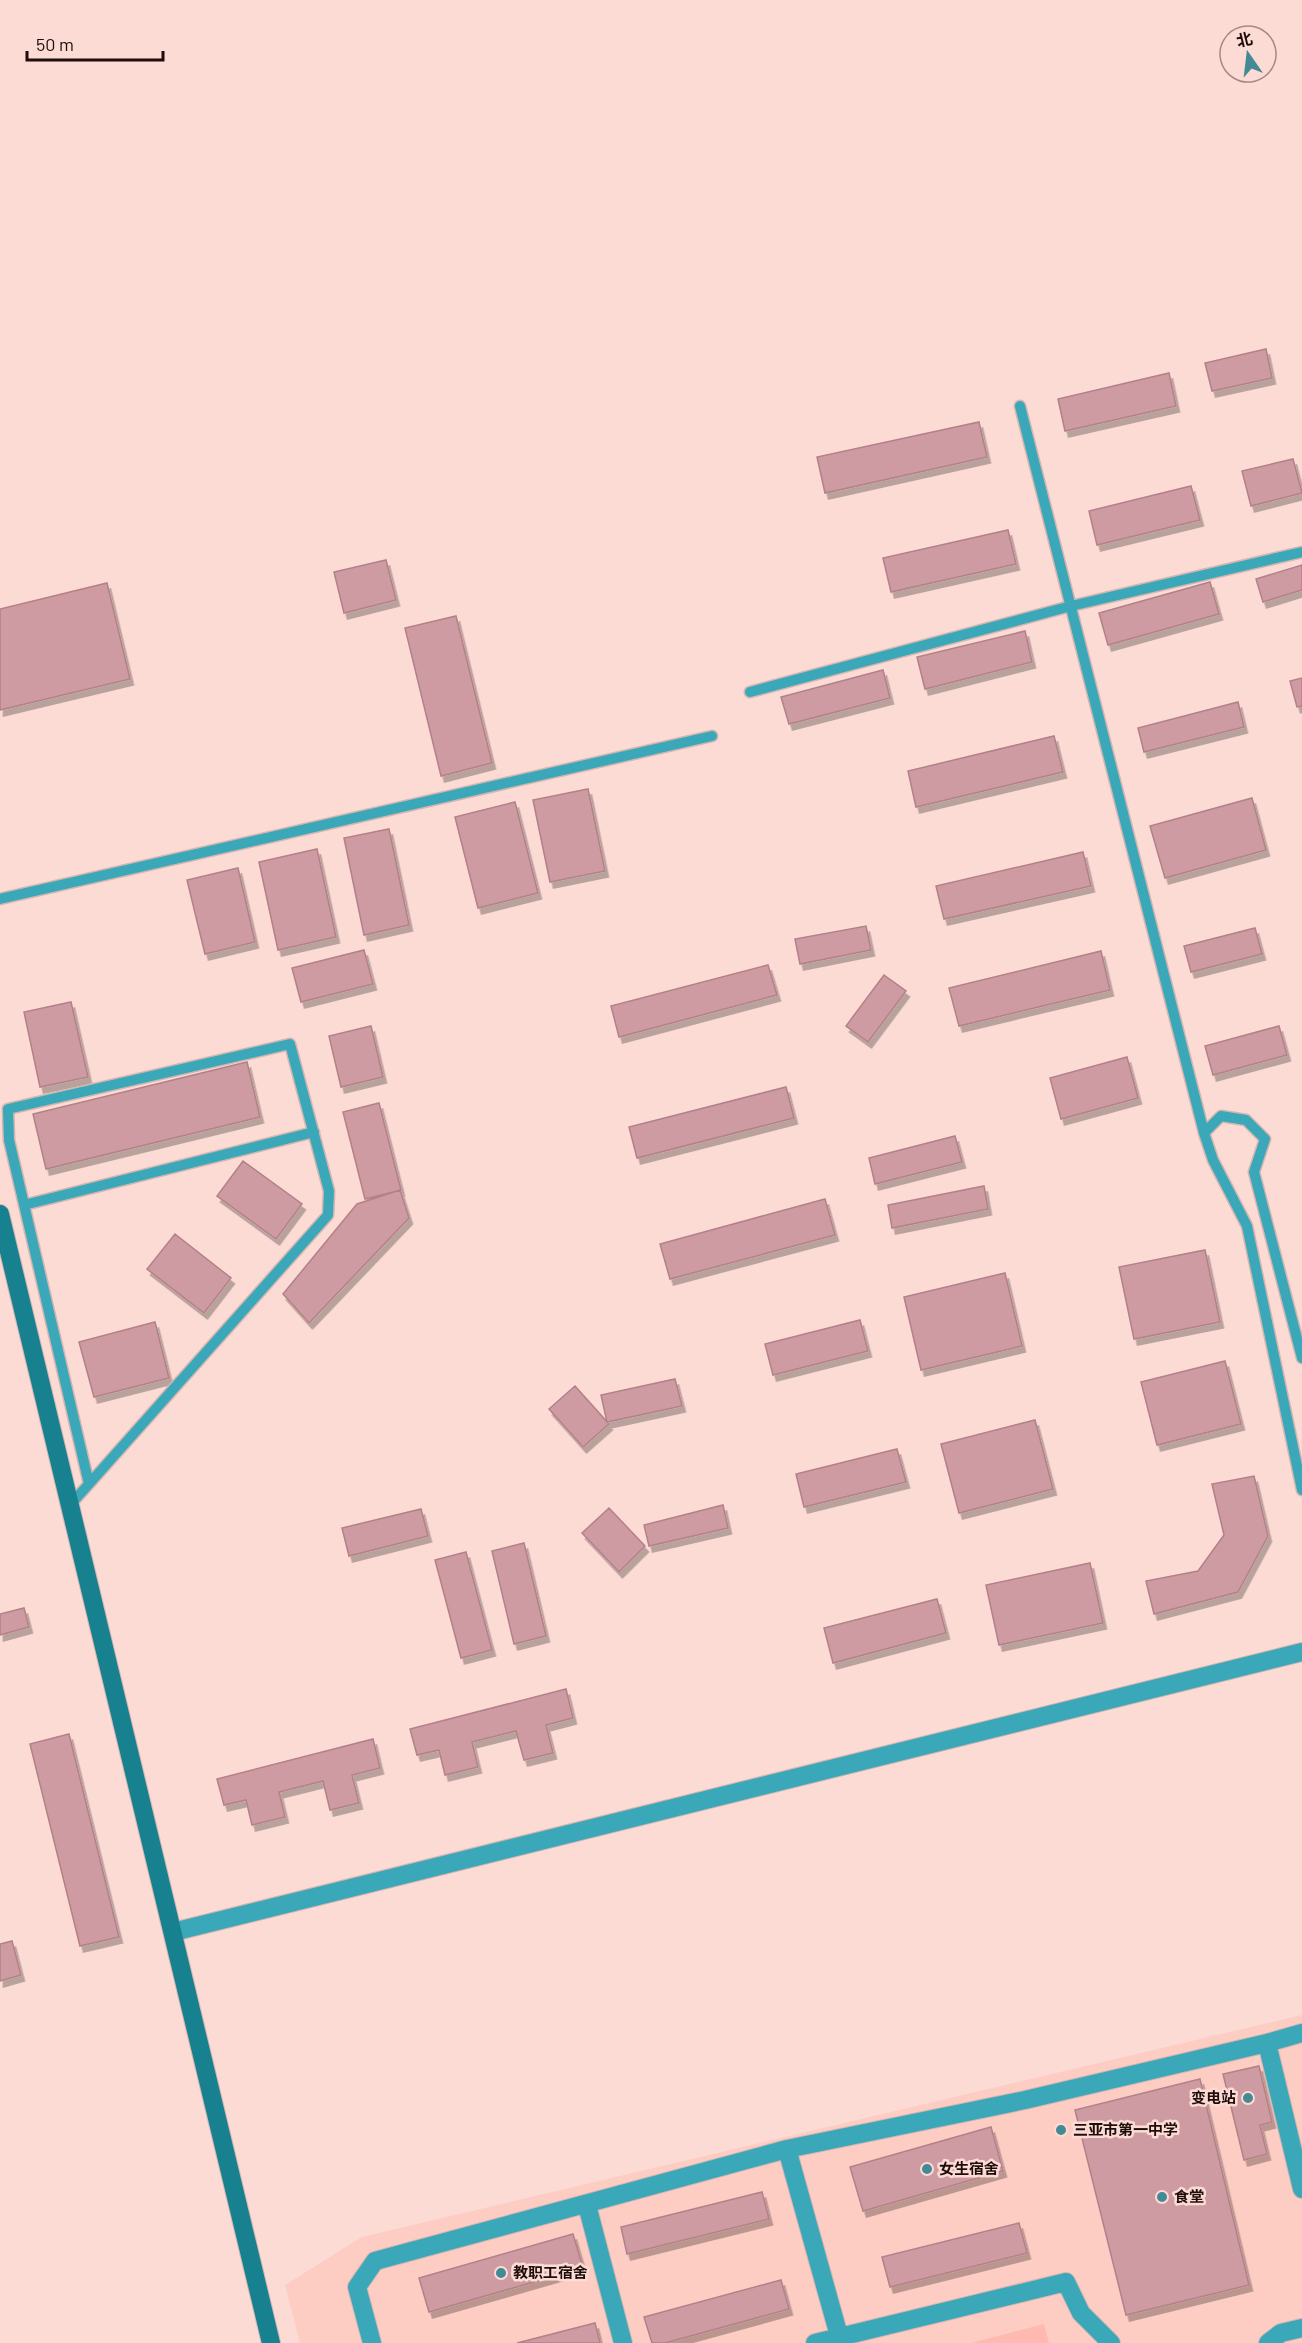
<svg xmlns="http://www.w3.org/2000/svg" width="1302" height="2343" font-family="Barlow,'Noto Sans SC',sans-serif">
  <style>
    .built { fill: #fdccc3 }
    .pitch { fill: #febab0 }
    .building { fill: #ce9ba2; stroke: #b38189; stroke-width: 1.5; filter: url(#shadow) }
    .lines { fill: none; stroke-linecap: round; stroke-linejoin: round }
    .lane-casing { stroke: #d4b6b1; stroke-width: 13 }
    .street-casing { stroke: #d4b6b1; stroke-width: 20 }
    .secondary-casing { stroke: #d4b6b1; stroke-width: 20 }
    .lane { stroke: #3aa8b9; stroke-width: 10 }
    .street { stroke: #3aa8b9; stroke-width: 18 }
    .secondary { stroke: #178190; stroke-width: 18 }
    .poi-dot { fill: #448a95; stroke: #fcdbd5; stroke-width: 2 }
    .labels { text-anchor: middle; stroke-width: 5; stroke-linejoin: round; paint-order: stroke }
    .poi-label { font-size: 15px; font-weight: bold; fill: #1f0d0b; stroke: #fcdbd5; text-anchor: start }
  </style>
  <defs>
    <filter id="shadow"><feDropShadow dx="3.5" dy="6" stdDeviation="0" flood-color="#0004"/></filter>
  </defs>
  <rect width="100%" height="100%" fill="#fcdbd5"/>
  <!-- built -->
  <path class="built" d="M 1302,2015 L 1302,2343 L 300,2343 L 285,2285 L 362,2237 Z"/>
  <!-- pitch -->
  <path class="pitch" d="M 1044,2324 L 1049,2343 L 971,2343 Z"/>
  <!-- building -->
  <path class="building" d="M 1266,349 L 1272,378 L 1212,391 L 1205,363 Z
    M 1169,373 L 1176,406 L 1065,431 L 1058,399 Z
    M 979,422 L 987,457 L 825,493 L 817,457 Z
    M 1293,459 L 1302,493 L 1251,506 L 1242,471 Z
    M 1191,486 L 1200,520 L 1097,545 L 1089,511 Z
    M 1008,530 L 1016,564 L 891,592 L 883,558 Z
    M 386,560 L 396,600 L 344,613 L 334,572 Z
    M 1302,565 L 1302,590 L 1263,602 L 1256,579 Z
    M 1210,582 L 1219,614 L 1108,645 L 1099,613 Z
    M 107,583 L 130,679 L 0,710 L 0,609 Z
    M 456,616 L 492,763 L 441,776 L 405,628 Z
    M 1025,631 L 1032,662 L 925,689 L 917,657 Z
    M 883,670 L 890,698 L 789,724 L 781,697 Z
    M 1302,678 L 1302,706 L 1297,707 L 1290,681 Z
    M 1238,702 L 1244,727 L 1144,752 L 1138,728 Z
    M 1054,736 L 1063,772 L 916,807 L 908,771 Z
    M 588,789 L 605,871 L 550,882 L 533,800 Z
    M 1252,798 L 1266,850 L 1165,878 L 1150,826 Z
    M 515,802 L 538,893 L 478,908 L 455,817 Z
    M 389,829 L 409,925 L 364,935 L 344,838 Z
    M 317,849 L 336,937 L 278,950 L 259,862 Z
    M 1083,852 L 1091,886 L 944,919 L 936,886 Z
    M 238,868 L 255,942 L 205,954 L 187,880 Z
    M 866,926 L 871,950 L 800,964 L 795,939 Z
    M 1255,928 L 1262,954 L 1191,972 L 1184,946 Z
    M 364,950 L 373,984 L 301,1002 L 292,968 Z
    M 1101,951 L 1110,990 L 959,1026 L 949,988 Z
    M 768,965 L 777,995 L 619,1037 L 611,1006 Z
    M 884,975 L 906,991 L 868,1042 L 846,1026 Z
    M 71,1002 L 88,1077 L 40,1087 L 24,1012 Z
    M 371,1026 L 383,1077 L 341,1087 L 329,1036 Z
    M 1279,1026 L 1287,1055 L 1213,1075 L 1205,1046 Z
    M 1127,1057 L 1138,1098 L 1061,1119 L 1050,1078 Z
    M 247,1062 L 260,1117 L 46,1169 L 33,1114 Z
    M 786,1087 L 794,1118 L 637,1158 L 629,1127 Z
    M 379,1103 L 401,1190 L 365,1199 L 343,1112 Z
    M 955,1136 L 962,1162 L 875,1184 L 869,1158 Z
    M 243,1161 L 302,1204 L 276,1239 L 217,1196 Z
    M 984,1186 L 988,1209 L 892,1228 L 888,1205 Z
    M 400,1190 L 409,1218 L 309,1323 L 283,1294 L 357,1204 Z
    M 825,1199 L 835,1235 L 670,1279 L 660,1244 Z
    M 175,1234 L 231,1278 L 204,1313 L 147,1269 Z
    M 1205,1250 L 1220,1322 L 1134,1339 L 1119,1267 Z
    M 1005,1273 L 1022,1346 L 921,1370 L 904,1297 Z
    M 860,1320 L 868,1351 L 773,1375 L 765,1344 Z
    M 155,1322 L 169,1378 L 94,1397 L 79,1342 Z
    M 1225,1361 L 1241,1424 L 1157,1445 L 1141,1382 Z
    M 675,1379 L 682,1406 L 607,1422 L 601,1395 Z
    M 575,1386 L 609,1424 L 583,1447 L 549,1409 Z
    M 1035,1420 L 1053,1489 L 959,1513 L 941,1444 Z
    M 897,1449 L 906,1482 L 804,1507 L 796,1474 Z
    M 1254,1476 L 1268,1536 L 1238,1592 L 1154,1614 L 1146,1581 L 1198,1571 L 1224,1535 L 1212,1484 Z
    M 723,1505 L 728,1528 L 649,1546 L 644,1525 Z
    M 609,1508 L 645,1546 L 619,1572 L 582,1533 Z
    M 421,1509 L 428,1536 L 349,1556 L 342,1528 Z
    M 524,1543 L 546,1636 L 514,1644 L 492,1551 Z
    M 466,1552 L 492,1650 L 461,1658 L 435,1560 Z
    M 1090,1563 L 1103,1623 L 999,1645 L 986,1585 Z
    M 937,1599 L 946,1633 L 833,1663 L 824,1628 Z
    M 24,1608 L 29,1627 L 0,1635 L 0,1614 Z
    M 566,1689 L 573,1718 L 546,1725 L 553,1753 L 524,1760 L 516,1731 L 472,1742 L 478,1767 L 445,1775 L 439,1750 L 417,1755 L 410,1729 Z
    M 69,1734 L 119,1937 L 80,1946 L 30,1744 Z
    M 373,1739 L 380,1768 L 352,1775 L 359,1803 L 330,1810 L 323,1781 L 279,1792 L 285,1817 L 252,1825 L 246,1800 L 224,1805 L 217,1779 Z
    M 12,1941 L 21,1975 L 0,1981 L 0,1944 Z
    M 1259,2066 L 1272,2122 L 1260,2125 L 1267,2154 L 1244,2160 L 1223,2074 Z
    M 1200,2079 L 1249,2285 L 1126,2315 L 1075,2110 Z
    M 991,2127 L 1003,2171 L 863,2211 L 850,2167 Z
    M 762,2192 L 769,2219 L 627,2254 L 621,2227 Z
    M 1019,2223 L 1027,2253 L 890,2287 L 882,2257 Z
    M 573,2234 L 583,2268 L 429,2312 L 419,2278 Z
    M 781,2280 L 789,2309 L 665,2343 L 652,2343 L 644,2317 Z
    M 595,2323 L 600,2343 L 517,2343 Z"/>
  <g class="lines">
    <!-- lane casing -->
    <g class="lane-casing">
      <path id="lane" d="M 1020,406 L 1204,1133
        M 750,692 L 1071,606 L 1302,552
        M 0,899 L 712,736
        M 24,1205 L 314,1132
        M 1302,1358 L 1254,1172 L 1265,1139 L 1246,1120 L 1221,1116 L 1204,1133 L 1213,1160 L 1247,1226 L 1302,1490
        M 70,1505 L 89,1484 L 328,1215 L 329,1191 L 290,1044 L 8,1109 L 9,1140 L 89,1484"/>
    </g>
    <!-- street casing -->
    <g class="street-casing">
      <path id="street" d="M 173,1932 L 1302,1652
        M 1267,2043 L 1302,2189
        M 787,2149 L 841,2343
        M 587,2205 L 623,2343
        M 372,2343 L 357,2287 L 375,2261 L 787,2149 L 1025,2100 L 1267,2043 L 1302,2033
        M 815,2343 L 1066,2282 L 1081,2313 L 1111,2343
        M 1268,2343 L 1281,2333 L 1302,2328"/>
    </g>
    <!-- secondary casing -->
    <g class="secondary-casing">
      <path id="secondary" d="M 0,1214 L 271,2343"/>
    </g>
    <!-- lane -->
    <use href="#lane" class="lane"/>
    <!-- street -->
    <use href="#street" class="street"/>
    <!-- secondary -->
    <use href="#secondary" class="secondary"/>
  </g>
  <!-- markers -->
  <g class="poi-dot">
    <circle cx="1248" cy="2098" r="6"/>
    <circle cx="1061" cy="2130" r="6"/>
    <circle cx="927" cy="2169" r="6"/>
    <circle cx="1162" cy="2197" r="6"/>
    <circle cx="501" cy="2273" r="6"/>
  </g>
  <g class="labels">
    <!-- poi labels -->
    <g class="poi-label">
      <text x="1236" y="2103" text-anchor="end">变电站</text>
      <text x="1073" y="2135">三亚市第一中学</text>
      <text x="939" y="2174">女生宿舍</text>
      <text x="1174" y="2202">食堂</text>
      <text x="513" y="2278">教职工宿舍</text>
    </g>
  </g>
  <!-- north arrow -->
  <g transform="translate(1248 54) rotate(346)"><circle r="28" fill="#fcdbd5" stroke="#a48984" stroke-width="1.5"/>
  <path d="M0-4.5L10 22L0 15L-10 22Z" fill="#448a95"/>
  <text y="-9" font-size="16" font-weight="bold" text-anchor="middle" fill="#1f0d0b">北</text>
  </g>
  <!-- scale -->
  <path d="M27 51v9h136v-9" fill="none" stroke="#1f0d0b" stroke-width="3"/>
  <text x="36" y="51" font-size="18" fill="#1f0d0b" stroke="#fcdbd5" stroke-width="4.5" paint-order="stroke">50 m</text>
</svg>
